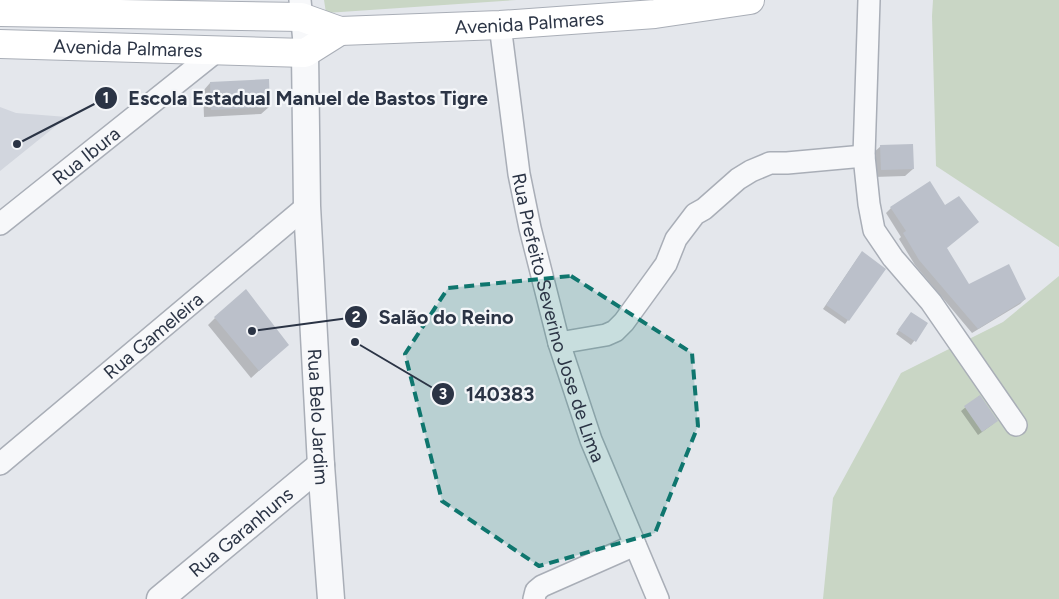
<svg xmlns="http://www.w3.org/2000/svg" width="1059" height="599" font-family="Figtree,sans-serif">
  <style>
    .built { fill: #d2d6de }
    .green { fill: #c9d6c5 }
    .shadow { fill: #0003 }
    .building { fill: #bbc0ca }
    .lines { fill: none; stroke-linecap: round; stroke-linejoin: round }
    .minor-casing { stroke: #a9aeb7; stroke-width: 24 }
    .tertiary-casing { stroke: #a9aeb7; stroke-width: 29 }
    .secondary-casing { stroke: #a9aeb7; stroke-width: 30 }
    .minor { stroke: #f7f8fa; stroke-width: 21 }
    .tertiary { stroke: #f7f8fa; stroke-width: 26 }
    .secondary { stroke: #fff; stroke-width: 28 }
    .marked { fill: #0f766e; fill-opacity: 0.2; stroke: #0f766e; stroke-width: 4; stroke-dasharray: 10 6; stroke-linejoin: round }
    .labels { text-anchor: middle; stroke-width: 4.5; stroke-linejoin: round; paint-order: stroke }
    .street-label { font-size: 19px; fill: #2b3445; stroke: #f4f6f9 }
    .leader { fill: none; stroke: #2b3445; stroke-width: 2 }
    .callout-dot { fill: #2b3445; stroke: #f4f6f9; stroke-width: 2 }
    .mark-label { font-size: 15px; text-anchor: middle; font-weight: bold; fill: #fff }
    .callout-label { font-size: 20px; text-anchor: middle; font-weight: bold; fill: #2b3445; stroke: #f4f6f9; stroke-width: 4.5; stroke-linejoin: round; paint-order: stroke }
  </style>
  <rect width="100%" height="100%" fill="#e4e7ec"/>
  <!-- built -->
  <path class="built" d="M 0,107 L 16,113 L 67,117 L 0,171 Z"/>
  <!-- green -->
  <path class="green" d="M 324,0 L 516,0 L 326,13 Z
    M 933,0 L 1059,0 L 1059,247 L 936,166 L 932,16 Z
    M 1059,276 L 1059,599 L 823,599 L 833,498 L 901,373 L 1003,322 Z"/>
  <!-- shadow -->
  <path class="shadow" d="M 210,83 L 269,107 L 261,114 L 204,117 L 203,91 Z
    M 881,146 L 913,169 L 905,176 L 874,177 L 873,153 Z
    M 945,207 L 978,222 L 946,248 L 968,285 L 1025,299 L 1020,304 L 972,333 L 915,265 L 899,239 L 901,237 L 886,213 L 891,208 Z
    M 859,256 L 848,320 L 845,324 L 823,309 Z
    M 911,313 L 927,324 L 911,345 L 896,334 Z
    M 215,318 L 280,352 L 251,378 L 208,325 Z
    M 979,396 L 993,424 L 978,435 L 961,411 Z"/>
  <!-- building -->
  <path class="building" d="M 269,79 L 270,107 L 211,110 L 210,82 Z
    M 913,144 L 914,169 L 881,170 L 880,145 Z
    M 930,181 L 945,205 L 959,196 L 979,222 L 947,248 L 969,284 L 1009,264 L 1026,299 L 978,329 L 919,260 L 903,233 L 906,231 L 890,207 Z
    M 862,251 L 886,269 L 849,321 L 826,305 Z
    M 246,289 L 289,345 L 259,371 L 214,317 Z
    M 911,312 L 928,323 L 916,342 L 898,330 Z
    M 980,395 L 998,421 L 982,432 L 964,406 Z"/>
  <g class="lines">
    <!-- minor casing -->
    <g class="minor-casing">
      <g id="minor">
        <path d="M 300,0 L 305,53"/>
        <path d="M 869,0 L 864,156 L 869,204 L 874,230 L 893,258 L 931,302 L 1016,425"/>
        <path id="s1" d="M 500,25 L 519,174 L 530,228 L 559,343 L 591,440 L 658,599"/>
        <path id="s2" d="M 0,224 L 218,50"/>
        <path d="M 559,343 L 606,335 L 615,331 L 624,322 L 656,278 L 666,264 L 676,239 L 695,214 L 704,209 L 738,179 L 751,171 L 770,163 L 787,163 L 864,156"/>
        <path id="s3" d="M 0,464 L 307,206"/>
        <path d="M 534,599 L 536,591 L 542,586 L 635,545"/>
      </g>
    </g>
    <!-- tertiary casing -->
    <g class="tertiary-casing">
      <g id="tertiary">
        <path id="s4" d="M 305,53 L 307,206 L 321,465 L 331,599"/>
        <path id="s5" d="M 160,599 L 321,465"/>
      </g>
    </g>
    <!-- secondary casing -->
    <g class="secondary-casing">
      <g id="secondary">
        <path id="s6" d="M 0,12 L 301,17 L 340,31 L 500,25 L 655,14 L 750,0"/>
        <path id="s7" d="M 0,44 L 305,53 L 340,31"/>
      </g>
    </g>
    <!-- minor -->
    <use href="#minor" class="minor"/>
    <!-- tertiary -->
    <use href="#tertiary" class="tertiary"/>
    <!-- secondary -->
    <use href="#secondary" class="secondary"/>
  </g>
  <!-- marked area -->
  <path class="marked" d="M 571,276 L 692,353 L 698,426 L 655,533 L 539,566 L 442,501 L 405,354 L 448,288 Z"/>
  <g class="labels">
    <!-- street labels -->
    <g class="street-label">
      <text dy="7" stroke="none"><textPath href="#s6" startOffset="532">Avenida Palmares</textPath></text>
      <text dy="7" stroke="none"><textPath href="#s7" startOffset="128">Avenida Palmares</textPath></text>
      <text dy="7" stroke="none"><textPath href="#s2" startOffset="110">Rua Ibura</textPath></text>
      <text dy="7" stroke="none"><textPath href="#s1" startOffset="299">Rua Prefeito Severino Jose de Lima</textPath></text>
      <text dy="7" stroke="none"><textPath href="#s3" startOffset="200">Rua Gameleira</textPath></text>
      <text dy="7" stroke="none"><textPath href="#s4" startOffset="364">Rua Belo Jardim</textPath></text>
      <text dy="7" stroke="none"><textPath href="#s5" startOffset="105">Rua Garanhuns</textPath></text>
    </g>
  </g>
  <!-- callouts -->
  <path class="leader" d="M17 144L106 98M252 331L356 317M355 342L443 394"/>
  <g class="callout-dot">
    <circle cx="17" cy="144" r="5"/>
    <circle cx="252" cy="331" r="5"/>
    <circle cx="355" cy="342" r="5"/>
    <circle cx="106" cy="98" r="12"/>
    <circle cx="356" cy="317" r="12"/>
    <circle cx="443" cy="394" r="12"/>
  </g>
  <g class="mark-label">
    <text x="106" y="103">1</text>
    <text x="356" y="322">2</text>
    <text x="443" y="399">3</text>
  </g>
  <g class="callout-label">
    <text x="308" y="105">Escola Estadual Manuel de Bastos Tigre</text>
    <text x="446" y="324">Salão do Reino</text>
    <text x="500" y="401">140383</text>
  </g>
</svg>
